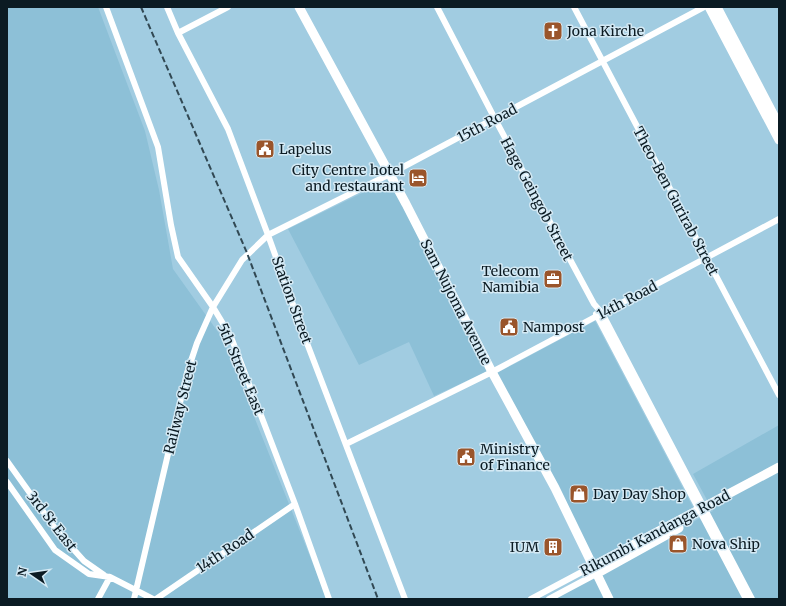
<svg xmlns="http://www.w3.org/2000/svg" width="786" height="606" font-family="Merriweather,serif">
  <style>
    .built { fill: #8dc0d7 }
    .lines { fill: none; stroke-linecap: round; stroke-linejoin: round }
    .street { stroke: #fff; stroke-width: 6 }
    .secondary { stroke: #fff; stroke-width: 9 }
    .rail { stroke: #314853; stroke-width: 2; stroke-dasharray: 6 3; stroke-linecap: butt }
    .labels { text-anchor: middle; stroke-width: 3; stroke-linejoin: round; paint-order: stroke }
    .poi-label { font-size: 14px; fill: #0b1b23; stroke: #d4e9f4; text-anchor: start }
    .street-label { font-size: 14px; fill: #0b1b23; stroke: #d4e9f4 }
  </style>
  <rect width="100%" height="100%" fill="#a1cce1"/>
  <!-- built -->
  <path class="built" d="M 7,7 L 98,7 L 145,131 L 159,190 L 173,269 L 223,339 L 327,599 L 7,599 Z
    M 389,180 L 488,371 L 434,396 L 409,342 L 359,365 L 288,229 Z
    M 595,321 L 694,509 L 593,561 L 497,373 Z
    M 779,425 L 779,599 L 614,599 L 600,573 L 713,511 L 693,474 Z
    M 595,577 L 607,599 L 553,599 Z"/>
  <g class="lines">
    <!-- street -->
    <path class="street" d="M 106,7 L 158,147 L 171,225 L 178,257 L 213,307 L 231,337 L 295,504 L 329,599
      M 167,7 L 178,33 L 228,129 L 268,235 L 305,338 L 405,599
      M 437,7 L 495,119 L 573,265 L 594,304 L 602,313 L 752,599
      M 574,7 L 779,395
      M 178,33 L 228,7
      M 596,314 L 746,599
      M 346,444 L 492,372 L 779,219
      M 7,461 L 57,531 L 84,561 L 104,575
      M 7,482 L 55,550 L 89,574 L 110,577 L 153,599
      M 98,599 L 110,577
      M 134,599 L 187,373 L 197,343 L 213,307 L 242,260 L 268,235 L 390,174 L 704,7
      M 156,599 L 295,504
      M 531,599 L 593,566
      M 549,599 L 596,574"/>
    <!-- secondary -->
    <path class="secondary" d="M 299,7 L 406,204 L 492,372 L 555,488 L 609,599
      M 709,7 L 779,140
      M 717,7 L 779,125
      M 593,566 L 779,467
      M 596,574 L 679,528"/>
    <!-- rail -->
    <path class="rail" d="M 141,7 L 247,253 L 378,599"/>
  </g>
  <!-- icons -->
  <defs>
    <g id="church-square" transform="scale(1)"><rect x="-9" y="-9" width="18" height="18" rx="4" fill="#9a552b" stroke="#d4e9f4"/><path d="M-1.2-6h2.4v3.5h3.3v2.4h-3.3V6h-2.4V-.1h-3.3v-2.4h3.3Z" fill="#fff"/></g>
    <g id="civic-square" transform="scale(1)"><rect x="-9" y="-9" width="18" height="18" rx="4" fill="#9a552b" stroke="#d4e9f4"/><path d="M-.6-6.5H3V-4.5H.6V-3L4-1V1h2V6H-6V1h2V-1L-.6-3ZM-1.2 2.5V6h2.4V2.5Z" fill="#fff"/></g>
    <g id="hotel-square" transform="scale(1)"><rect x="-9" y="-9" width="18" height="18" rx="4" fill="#9a552b" stroke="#d4e9f4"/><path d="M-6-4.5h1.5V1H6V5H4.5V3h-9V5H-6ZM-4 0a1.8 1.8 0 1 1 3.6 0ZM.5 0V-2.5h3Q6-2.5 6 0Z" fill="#fff"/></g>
    <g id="office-square" transform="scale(1)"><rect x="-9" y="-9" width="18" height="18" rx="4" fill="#9a552b" stroke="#d4e9f4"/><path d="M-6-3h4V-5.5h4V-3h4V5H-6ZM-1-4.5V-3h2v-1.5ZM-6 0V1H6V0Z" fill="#fff"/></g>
    <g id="shop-square" transform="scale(1)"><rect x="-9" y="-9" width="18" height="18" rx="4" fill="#9a552b" stroke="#d4e9f4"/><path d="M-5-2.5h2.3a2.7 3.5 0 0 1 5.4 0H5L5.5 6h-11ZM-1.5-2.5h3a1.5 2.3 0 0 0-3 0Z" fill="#fff"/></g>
    <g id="building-square" transform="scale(1)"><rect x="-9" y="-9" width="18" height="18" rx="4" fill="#9a552b" stroke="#d4e9f4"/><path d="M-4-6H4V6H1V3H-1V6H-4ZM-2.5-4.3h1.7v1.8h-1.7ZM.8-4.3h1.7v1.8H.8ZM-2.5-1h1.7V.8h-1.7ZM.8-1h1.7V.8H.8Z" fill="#fff"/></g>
  </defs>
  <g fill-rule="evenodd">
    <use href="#church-square" x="553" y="31"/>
    <use href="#civic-square" x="265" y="149"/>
    <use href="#hotel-square" x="418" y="178"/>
    <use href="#office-square" x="553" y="279"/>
    <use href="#civic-square" x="509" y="327"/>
    <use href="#civic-square" x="466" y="457"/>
    <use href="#shop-square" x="579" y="494"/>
    <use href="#shop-square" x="678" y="544"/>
    <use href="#building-square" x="553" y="547"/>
  </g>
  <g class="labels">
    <!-- poi labels -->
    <g class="poi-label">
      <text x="567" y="36">Jona Kirche</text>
      <text x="279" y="154">Lapelus</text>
      <text x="404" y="175" text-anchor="end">City Centre hotel<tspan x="404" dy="16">and restaurant</tspan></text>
      <text x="539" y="276" text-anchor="end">Telecom<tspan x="539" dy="16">Namibia</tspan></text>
      <text x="523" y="332">Nampost</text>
      <text x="480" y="454">Ministry<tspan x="480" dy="16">of Finance</tspan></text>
      <text x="593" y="499">Day Day Shop</text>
      <text x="692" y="549">Nova Ship</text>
      <text x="539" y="552" text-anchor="end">IUM</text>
    </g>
    <!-- street labels -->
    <g class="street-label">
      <text transform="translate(487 123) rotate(-28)" y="5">15th Road</text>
      <text transform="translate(537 199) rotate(62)" y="5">Hage Geingob Street</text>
      <text transform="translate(676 201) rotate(62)" y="5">Theo-Ben Gurirab Street</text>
      <text transform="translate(292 300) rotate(70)" y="5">Station Street</text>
      <text transform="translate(627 300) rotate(-28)" y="5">14th Road</text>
      <text transform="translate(456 302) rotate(63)" y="5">Sam Nujoma Avenue</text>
      <text transform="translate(241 369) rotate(67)" y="5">5th Street East</text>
      <text transform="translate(180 407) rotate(-76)" y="5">Railway Street</text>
      <text transform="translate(52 521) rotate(52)" y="5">3rd St East</text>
      <text transform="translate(655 533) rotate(-28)" y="5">Rikumbi Kandanga Road</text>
      <text transform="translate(225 551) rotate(-34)" y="5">14th Road</text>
    </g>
  </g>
  <!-- border -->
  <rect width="786" height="606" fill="none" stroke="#0b1b23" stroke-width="16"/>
  <!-- north arrow -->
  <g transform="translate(32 574) rotate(283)" stroke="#d4e9f4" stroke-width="3" paint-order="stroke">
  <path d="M0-3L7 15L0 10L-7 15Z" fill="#0b1b23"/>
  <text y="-6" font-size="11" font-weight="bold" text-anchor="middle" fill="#0b1b23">N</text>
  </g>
</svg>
